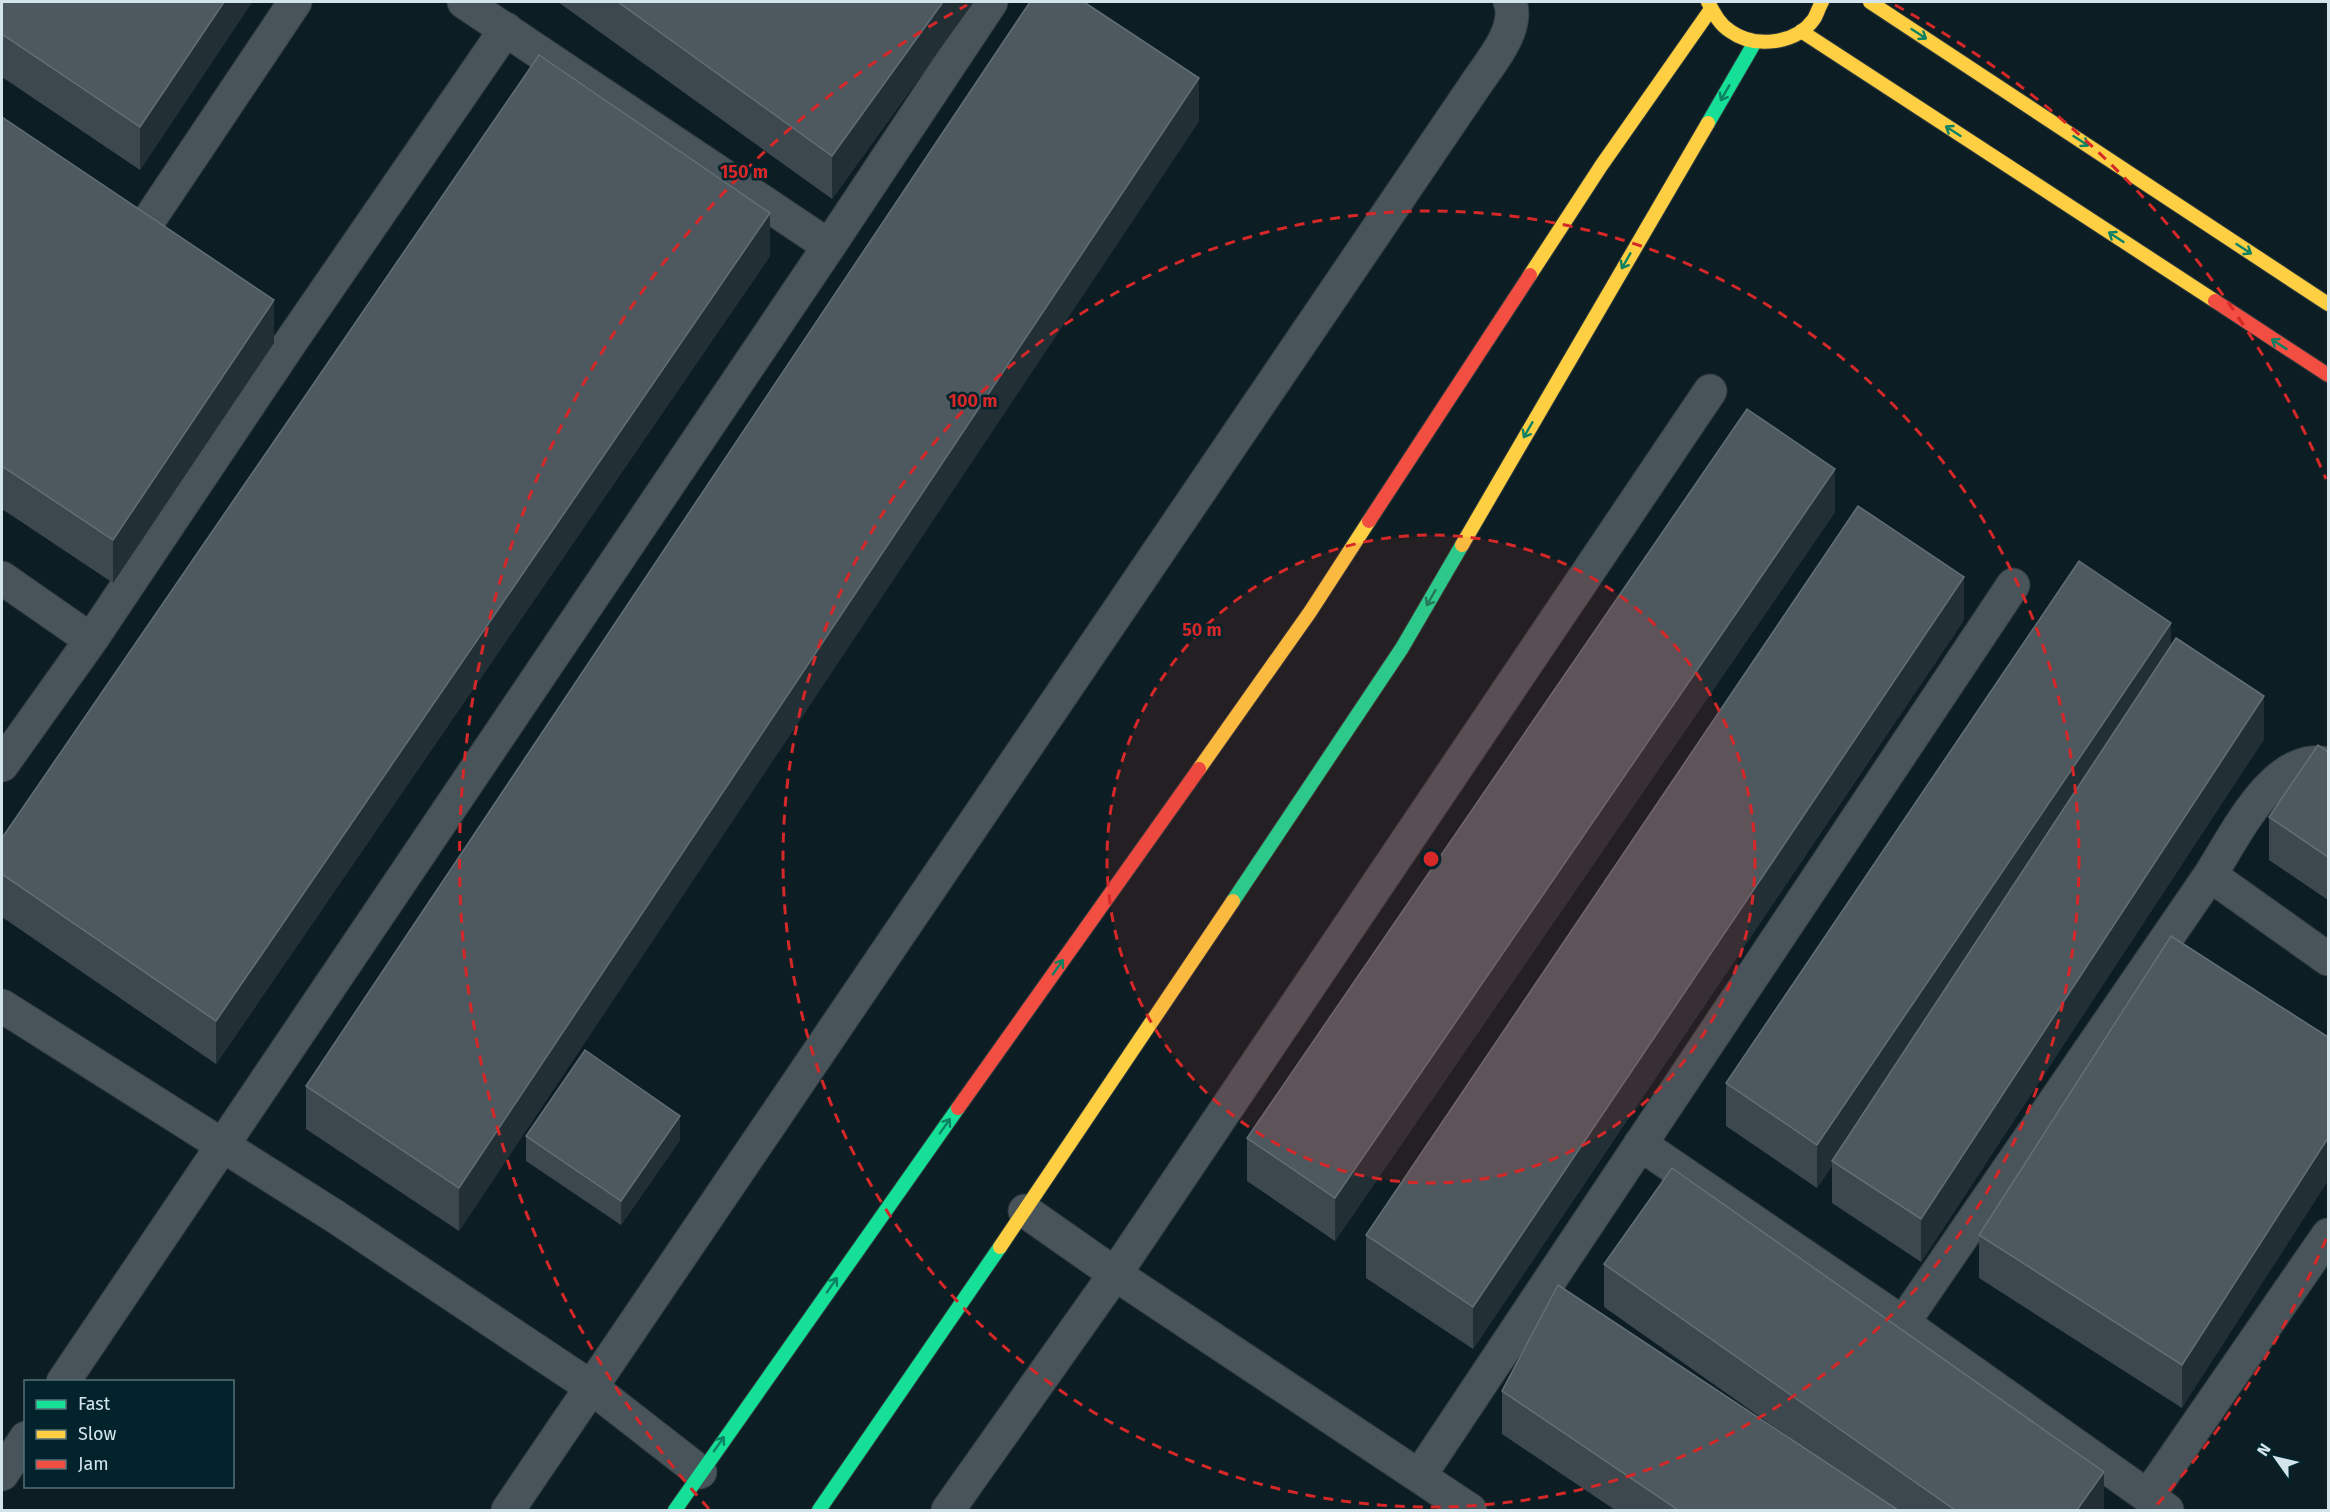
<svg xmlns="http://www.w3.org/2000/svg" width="2330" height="1512" font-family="'Fira Sans',sans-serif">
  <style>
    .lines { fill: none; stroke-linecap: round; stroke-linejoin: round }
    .street-casing { stroke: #2d393c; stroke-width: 35 }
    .fast-casing { stroke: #2d393c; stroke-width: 16 }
    .slow-casing { stroke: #2d393c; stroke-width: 16 }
    .jam-casing { stroke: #2d393c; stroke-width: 16 }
    .street { stroke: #485459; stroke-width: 33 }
    .fast { stroke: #16e098; stroke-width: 14 }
    .slow { stroke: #ffcf43; stroke-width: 14 }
    .jam { stroke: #f24e42; stroke-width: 14 }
    .wall { fill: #3c484e }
    .shaded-wall { fill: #223036 }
    .building { fill: #4d595f; stroke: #626f75; stroke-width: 1.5 }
    .oneway { stroke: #0c8262 }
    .ring { fill: none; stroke: #d62828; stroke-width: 3; stroke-dasharray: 10 8 }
    .centre { fill: #d62828; stroke: #03232c; stroke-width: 3 }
    .ring-label { font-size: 18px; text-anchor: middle; font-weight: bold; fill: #d62828; stroke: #03232c; stroke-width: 5; stroke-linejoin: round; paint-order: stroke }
  </style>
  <rect width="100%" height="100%" fill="#0c1e23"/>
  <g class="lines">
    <!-- street casing -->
    <g class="street-casing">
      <path id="street" d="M 464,2 L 829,246
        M 141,232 L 295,2
        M 2,578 L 91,640
        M 2,765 L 91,640 L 292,340 L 506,29
        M 2210,875 L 2328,959
        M 2,1006 L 336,1217 L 591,1387 L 700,1472
        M 1640,1144 L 1903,1323 L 2167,1510
        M 1025,1211 L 1115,1274 L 1470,1510
        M 1903,1323 L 2210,875 C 2234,838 2275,750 2328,764
        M 63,1382 L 829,246 L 991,2
        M 2,1474 L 26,1438
        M 1420,1475 L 2013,585
        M 2148,1496 L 2328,1235
        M 508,1510 L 1476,84 C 1490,63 1520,29 1510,2
        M 948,1510 L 1115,1274 L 1710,391"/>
    </g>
    <!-- fast casing -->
    <g class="fast-casing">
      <path id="fast" d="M 1708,123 L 1755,42
        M 1233,901 L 1402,648 L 1462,545
        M 675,1510 L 958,1108
        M 819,1510 L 1000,1247"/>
    </g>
    <!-- slow casing -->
    <g class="slow-casing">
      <path id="slow" d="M 1708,2 C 1714,13 1719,24 1730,31 C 1755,49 1796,44 1814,19 C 1817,14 1819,7 1822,2
        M 1870,2 L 2328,304
        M 1801,31 L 2215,301
        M 1530,275 L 1601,166 L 1711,9
        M 1462,545 L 1708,123
        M 1199,769 L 1310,612 L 1369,521
        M 1000,1247 L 1233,901"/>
    </g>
    <!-- jam casing -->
    <g class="jam-casing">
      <path id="jam" d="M 2215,301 L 2328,375
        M 1369,521 L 1530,275
        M 958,1108 L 1199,769"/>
    </g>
    <!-- street -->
    <use href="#street" class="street"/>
    <!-- fast -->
    <use href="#fast" class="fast"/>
    <!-- slow -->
    <use href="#slow" class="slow"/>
    <!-- jam -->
    <use href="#jam" class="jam"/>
  </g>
  <!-- wall -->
  <path class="wall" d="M 2,2 L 252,2 L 140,170 L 2,77 Z
    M 558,2 L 973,2 L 973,3 L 832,199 Z
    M 2,117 L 274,343 L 113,583 L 2,509 Z
    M 1199,121 L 459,1231 L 306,1129 L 306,1086 Z
    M 770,256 L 216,1064 L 2,917 L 2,838 Z
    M 1835,512 L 1335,1241 L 1247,1181 L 1247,1138 Z
    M 1964,620 L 1473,1349 L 1366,1278 L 1366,1235 Z
    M 2171,645 L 2264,739 L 1921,1262 L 1832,1203 L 1832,1166 L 1817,1188 L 1726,1126 L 1726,1083 Z
    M 2328,752 L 2328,900 L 2269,860 L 2269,817 Z
    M 2328,1037 L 2182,1408 L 1979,1278 L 1979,1235 Z
    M 526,1136 L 680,1140 L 621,1225 L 526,1161 Z
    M 1604,1264 L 2104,1510 L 1615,1510 L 1502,1434 L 1502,1391 L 1824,1462 L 1604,1307 Z"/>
  <!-- shaded-wall -->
  <path class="shaded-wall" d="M 224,2 L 252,2 L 140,170 L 140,127 Z
    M 943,2 L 973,2 L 973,3 L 832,199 L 832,156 Z
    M 1199,78 L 1199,121 L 459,1231 L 459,1188 Z
    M 770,213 L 770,256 L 216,1064 L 216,1021 Z
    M 274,300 L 274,343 L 113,583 L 113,540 Z
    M 1835,469 L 1835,512 L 1335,1241 L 1335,1198 Z
    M 1964,577 L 1964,620 L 1473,1349 L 1473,1307 Z
    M 2171,623 L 2171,666 L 1832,1161 L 1832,1166 L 1817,1188 L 1817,1145 Z
    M 2264,696 L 2264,739 L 1921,1262 L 1921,1219 Z
    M 680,1116 L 680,1140 L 621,1225 L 621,1201 Z
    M 2328,1138 L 2328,1181 L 2182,1408 L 2182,1365 Z
    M 2104,1472 L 2104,1510 L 2077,1510 Z"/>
  <!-- building -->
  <path class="building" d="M 2,2 L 224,2 L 140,127 L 2,34 Z
    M 618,2 L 943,2 L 832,156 Z
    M 1030,2 L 1084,2 L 1199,78 L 459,1188 L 306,1086 Z
    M 539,55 L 770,213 L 216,1021 L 2,874 L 2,838 Z
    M 2,117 L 274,300 L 113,540 L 2,466 Z
    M 1747,409 L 1835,469 L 1335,1198 L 1247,1138 Z
    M 1858,506 L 1964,577 L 1473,1307 L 1366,1235 Z
    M 2079,561 L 2171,623 L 1817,1145 L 1726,1083 Z
    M 2176,638 L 2264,696 L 1921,1219 L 1832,1161 Z
    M 2318,745 L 2328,752 L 2328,857 L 2269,817 Z
    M 2171,936 L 2328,1037 L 2328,1138 L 2182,1365 L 1979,1235 Z
    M 585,1050 L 680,1116 L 621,1201 L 526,1136 Z
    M 1672,1168 L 2104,1472 L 2077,1510 L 1955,1510 L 1604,1264 Z
    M 1558,1285 L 1898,1510 L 1678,1510 L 1502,1391 Z"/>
  <!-- one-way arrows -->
  <defs><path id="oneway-shaft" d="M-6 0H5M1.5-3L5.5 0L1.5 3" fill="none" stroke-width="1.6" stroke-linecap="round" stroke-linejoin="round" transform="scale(1.5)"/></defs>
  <g class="oneway">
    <use href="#oneway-shaft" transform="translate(1919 34) rotate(33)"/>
    <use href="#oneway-shaft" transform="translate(1725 93) rotate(120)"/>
    <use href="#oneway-shaft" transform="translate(1953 131) rotate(-147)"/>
    <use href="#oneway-shaft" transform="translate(2081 141) rotate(33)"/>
    <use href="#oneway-shaft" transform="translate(2116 237) rotate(-147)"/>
    <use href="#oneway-shaft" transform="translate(2244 249) rotate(33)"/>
    <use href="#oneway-shaft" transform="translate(1626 261) rotate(120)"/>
    <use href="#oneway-shaft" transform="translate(2279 344) rotate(-147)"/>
    <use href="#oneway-shaft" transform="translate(1528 430) rotate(120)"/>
    <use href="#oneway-shaft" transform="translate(1431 598) rotate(120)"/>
    <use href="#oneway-shaft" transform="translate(1058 967) rotate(-55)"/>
    <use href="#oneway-shaft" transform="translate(945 1126) rotate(-55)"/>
    <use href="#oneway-shaft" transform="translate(832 1285) rotate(-55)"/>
    <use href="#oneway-shaft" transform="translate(719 1444) rotate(-55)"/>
  </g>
  <!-- distance rings -->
  <circle cx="1431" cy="859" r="324" fill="#d62828" fill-opacity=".12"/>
  <g class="ring">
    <circle cx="1431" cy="859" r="324"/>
    <circle cx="1431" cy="859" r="648"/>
    <path d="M2326 1239A972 972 0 0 1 2153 1509M709 1509A972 972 0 0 1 967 5M1895 5A972 972 0 0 1 2326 479"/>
  </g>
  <circle cx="1431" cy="859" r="9" class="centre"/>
  <g class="ring-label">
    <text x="744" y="178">150 m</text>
    <text x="973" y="407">100 m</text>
    <text x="1202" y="636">50 m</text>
  </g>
  <!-- border -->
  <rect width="2330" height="1512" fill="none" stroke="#d3e5eb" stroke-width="6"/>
  <!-- legend -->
  <rect x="24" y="1380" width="210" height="108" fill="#03232c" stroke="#567178" stroke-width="1.5"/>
  <rect x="36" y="1400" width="30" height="9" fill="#16e098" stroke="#567178" stroke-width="1.5"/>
  <text x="78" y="1410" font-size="18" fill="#d3e5eb">Fast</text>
  <rect x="36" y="1430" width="30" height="9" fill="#ffcf43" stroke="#567178" stroke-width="1.5"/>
  <text x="78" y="1440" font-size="18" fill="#d3e5eb">Slow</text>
  <rect x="36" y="1460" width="30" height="9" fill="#f24e42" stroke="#567178" stroke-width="1.5"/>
  <text x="78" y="1470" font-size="18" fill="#d3e5eb">Jam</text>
  <!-- north arrow -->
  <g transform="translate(2276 1458) rotate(304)" stroke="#03232c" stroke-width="4.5" paint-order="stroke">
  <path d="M0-4.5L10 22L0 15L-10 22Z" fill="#d3e5eb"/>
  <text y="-9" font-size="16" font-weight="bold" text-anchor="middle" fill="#d3e5eb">N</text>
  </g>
</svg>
